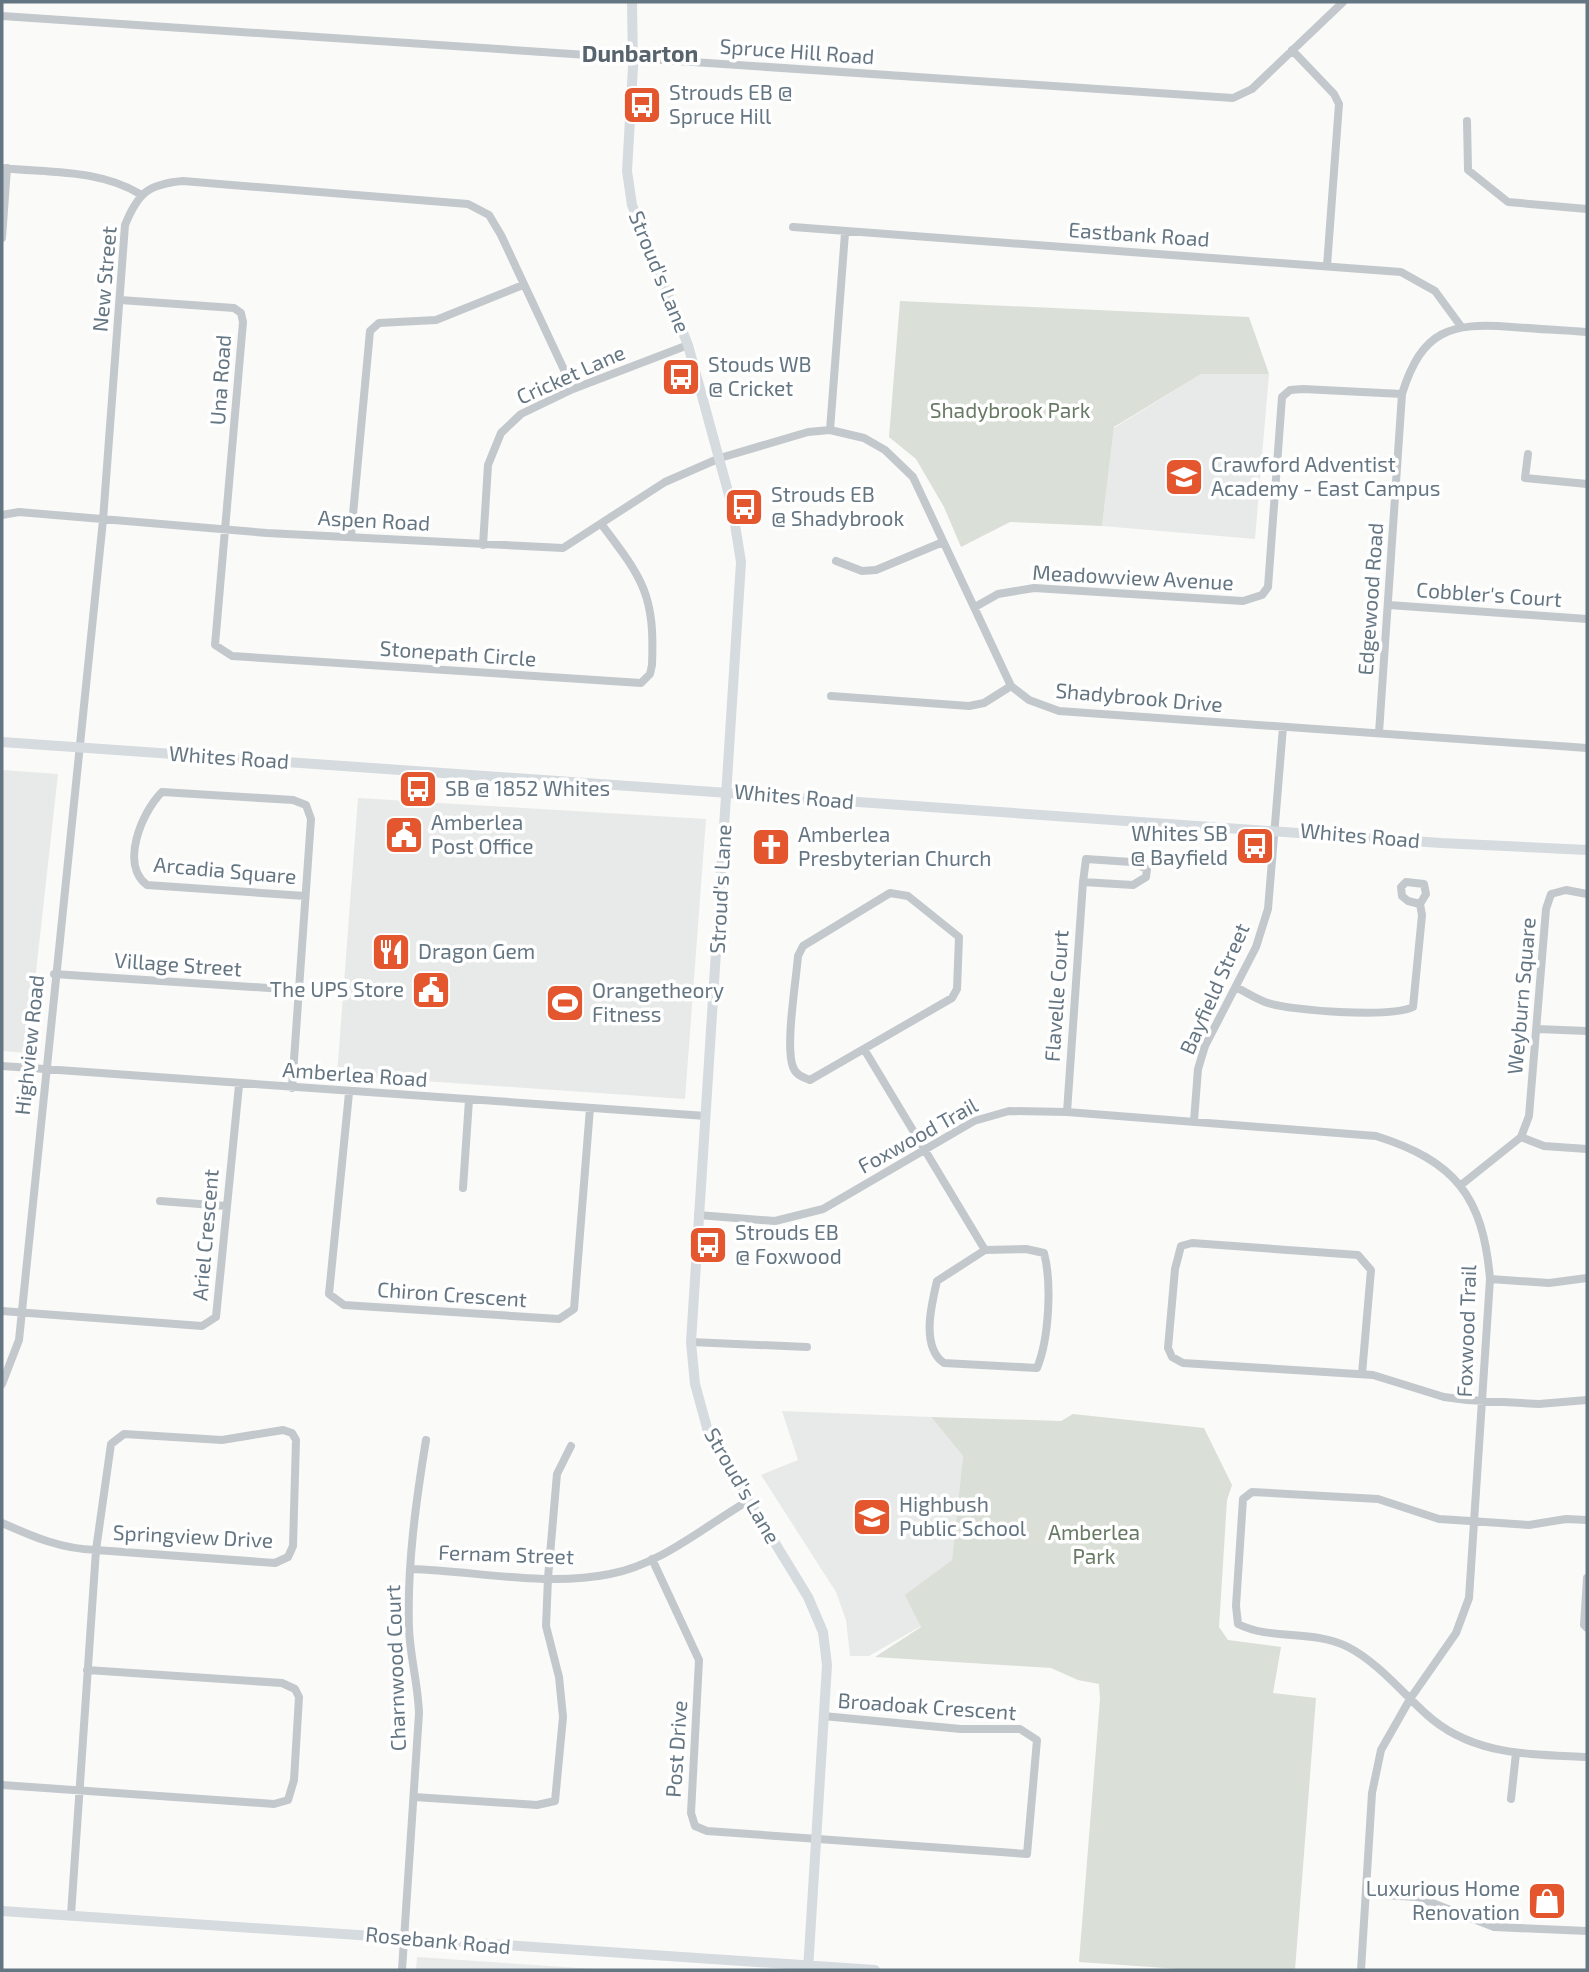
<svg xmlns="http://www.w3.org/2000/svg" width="1589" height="1972" font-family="'Exo 2',sans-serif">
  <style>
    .built { fill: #e8e9e9 }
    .green { fill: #dadfd7 }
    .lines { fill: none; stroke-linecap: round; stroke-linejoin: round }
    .street { stroke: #c3c8cc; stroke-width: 8 }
    .secondary { stroke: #d6dbdf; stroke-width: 10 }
    .labels { text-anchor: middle; stroke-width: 7; stroke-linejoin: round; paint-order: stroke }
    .street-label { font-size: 21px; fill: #657683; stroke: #fff }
    .poi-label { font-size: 21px; fill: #657683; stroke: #fff; text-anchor: start }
    .park-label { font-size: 21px; fill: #687a64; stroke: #fff }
    .neighbourhood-label { font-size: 23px; font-weight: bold; fill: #57646e; stroke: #fff }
  </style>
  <rect width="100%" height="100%" fill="#fafaf8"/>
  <!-- built -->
  <path class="built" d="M 1228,372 L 1269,374 L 1255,539 L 1102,526 L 1114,428 L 1201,374 Z
    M 2,770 L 58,774 L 27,1053 L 2,1051 Z
    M 358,798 L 706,819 L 685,1099 L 337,1075 Z
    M 782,1411 L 931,1417 L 963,1456 L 952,1560 L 906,1595 L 921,1626 L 869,1656 L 850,1656 L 846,1620 L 836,1592 L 761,1475 L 798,1460 Z
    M 417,1957 L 609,1970 L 416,1970 Z"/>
  <!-- green -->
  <path class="green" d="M 900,301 L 1249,317 L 1269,374 L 1201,374 L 1114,427 L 1102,526 L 1010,522 L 961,547 L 944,507 L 916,459 L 889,437 Z
    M 1073,1414 L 1204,1428 L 1232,1485 L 1227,1500 L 1219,1627 L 1228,1640 L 1281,1647 L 1273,1693 L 1316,1698 L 1295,1970 L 1194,1970 L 1079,1962 L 1100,1699 L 1099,1684 L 1078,1680 L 1051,1668 L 875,1657 L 921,1627 L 905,1595 L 952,1560 L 963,1456 L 931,1417 L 1061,1421 Z"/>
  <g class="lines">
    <!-- street -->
    <path class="street" d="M 2,16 L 1233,98 L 1252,89 L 1343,2
      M 1292,50 L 1334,94 L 1339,104 L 1327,266
      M 1467,121 L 1468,170 L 1508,202 L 1587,209
      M 2,168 C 49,173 98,169 140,194
      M 793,227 L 1401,272 L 1435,291 L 1460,325
      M 2,238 L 7,168
      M 120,300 L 234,308 L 241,313 L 243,322 L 215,645 L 232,656 L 641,683 L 650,674 L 652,665 C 655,595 643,579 602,525
      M 830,430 L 845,233
      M 1528,454 L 1525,478 L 1587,484
      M 2,515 L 19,512 L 267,533 L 563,548 L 665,482 L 720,458 L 808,432 L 830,430 L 864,438 L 885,450 L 913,477 L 1011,686 L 1029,700 L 1059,711 L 1587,748
      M 351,536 L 370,331 L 379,323 L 436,320 L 523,285
      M 483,545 L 488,465 L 501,433 L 521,414 L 573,389 L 688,345
      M 836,561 L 862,571 L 876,570 L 943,542
      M 1389,605 L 1587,619
      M 975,607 L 998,594 L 1034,588 L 1243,601 L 1262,595 L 1268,587 L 1282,397 L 1290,390 L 1303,389 L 1402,394
      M 831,696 L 969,706 L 984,703 L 1011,686
      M 1379,733 L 1402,394 C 1422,330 1450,322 1512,327 C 1537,329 1562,330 1587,332
      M 890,893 L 908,896 L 959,937 L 957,989 L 952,998 L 810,1080 C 802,1077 796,1075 793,1067 C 785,1046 796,982 798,956 L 803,946 Z
      M 54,974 L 299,990
      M 1236,987 C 1245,992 1255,998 1265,1002 C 1290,1011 1390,1018 1413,1007 L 1422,915 L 1420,904 L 1426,894 L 1424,884 L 1406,882 L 1401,887 L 1402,896 L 1408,901 L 1420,904
      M 1537,1029 L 1587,1031
      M 864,1049 L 985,1250
      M 2,1066 L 706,1116
      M 292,1088 L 311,819 L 306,805 L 293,800 L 162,792 C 141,813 120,865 147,885 L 305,896
      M 349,1093 L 329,1294 L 344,1305 L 559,1319 L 574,1309 L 590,1108
      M 1067,1112 L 1083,882 L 1086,859 L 1131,862 L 1147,869 L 1146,877 L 1133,885 L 1083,882
      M 1194,1121 L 1198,1069 L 1205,1046 L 1256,947 L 1268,909 L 1283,727
      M 1521,1137 L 1544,1146 L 1587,1149
      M 1461,1185 L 1521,1137 L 1529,1116 L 1546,909 L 1551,894 L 1566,890 L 1587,894
      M 463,1188 L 469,1100
      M 160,1201 L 226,1206
      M 698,1215 L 775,1221 L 823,1209 L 974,1121 L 1009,1111 L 1067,1112 L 1376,1136 C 1455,1161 1483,1196 1490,1279 L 1469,1598 L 1456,1633 L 1410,1699 L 1381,1750 L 1372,1793 L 1361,1970
      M 1026,1249 L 1044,1253 C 1052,1283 1049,1339 1037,1368 L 944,1363 C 921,1347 931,1306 937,1281 L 985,1250 Z
      M 1490,1279 L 1549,1283 L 1587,1278
      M 2,1311 L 202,1326 L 216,1317 L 239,1085
      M 691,1342 L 807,1347
      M 1362,1374 L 1371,1270 L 1358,1255 L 1192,1243 L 1181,1246 L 1175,1269 L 1168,1348 L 1172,1357 L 1183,1363 L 1373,1375 L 1444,1397 L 1467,1400 L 1539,1404 L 1587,1400
      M 2,1384 L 19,1340 L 103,520 L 125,225 C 138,193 148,184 183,181 L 468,204 L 489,215 L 501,235 L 573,389
      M 1587,1520 L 1566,1519 L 1529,1525 L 1455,1520 L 1439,1519 L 1378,1499 L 1252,1492 L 1243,1499 L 1236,1606 L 1238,1624 C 1272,1641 1312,1629 1348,1647 C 1377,1662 1401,1691 1425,1713 C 1471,1756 1529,1754 1587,1757
      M 2,1523 C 34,1537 61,1549 96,1550 L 275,1563 L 288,1557 L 293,1546 L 296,1440 L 292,1433 L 283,1430 L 222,1440 L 124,1434 L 111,1444 L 96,1550 L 71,1915
      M 652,1559 L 699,1660 L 691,1813 L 695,1826 L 707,1831 L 1027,1854 L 1037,1740 L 1020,1729 L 961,1729 L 823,1716
      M 411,1569 C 476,1571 546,1587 610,1574 C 660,1565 705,1526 748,1501
      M 1587,1578 L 1584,1625 L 1587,1628
      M 2,1785 L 274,1804 L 288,1800 L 294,1780 L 299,1697 L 295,1689 L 282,1683 L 87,1670
      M 414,1797 L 537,1805 L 555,1801 L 563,1717 L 559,1677 L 546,1626 L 548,1578 L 557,1474 L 571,1446
      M 1511,1799 L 1516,1753
      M 1366,1894 L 1417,1897 L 1494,1927 L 1587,1931
      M 402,1970 L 419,1713 C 418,1684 410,1656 409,1628 C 407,1565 416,1501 426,1440"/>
    <!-- secondary -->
    <path class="secondary" d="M 632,2 L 633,67 L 627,171 L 632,205 L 688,345 L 732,506 L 741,562 L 691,1342 L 695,1384 L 709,1435 L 808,1597 L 823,1632 L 827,1665 L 808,1970
      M 2,742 L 1441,843 L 1587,850
      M 2,1911 L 875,1970"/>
  </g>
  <!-- icons -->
  <defs>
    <g id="bus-square" transform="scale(2.0125)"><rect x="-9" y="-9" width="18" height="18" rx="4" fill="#e4572e" stroke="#fff"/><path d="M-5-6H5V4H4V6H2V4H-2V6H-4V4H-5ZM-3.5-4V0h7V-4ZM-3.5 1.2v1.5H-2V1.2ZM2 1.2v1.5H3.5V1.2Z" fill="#fff"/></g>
    <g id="school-square" transform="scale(2.0125)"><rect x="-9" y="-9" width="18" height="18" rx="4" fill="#e4572e" stroke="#fff"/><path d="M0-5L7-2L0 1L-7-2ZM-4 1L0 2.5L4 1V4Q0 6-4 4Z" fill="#fff"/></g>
    <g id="civic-square" transform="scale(2.0125)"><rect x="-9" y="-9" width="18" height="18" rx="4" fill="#e4572e" stroke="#fff"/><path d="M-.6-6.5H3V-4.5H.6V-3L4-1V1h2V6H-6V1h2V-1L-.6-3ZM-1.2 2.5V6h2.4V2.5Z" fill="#fff"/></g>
    <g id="church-square" transform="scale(2.0125)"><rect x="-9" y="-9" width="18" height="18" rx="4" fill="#e4572e" stroke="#fff"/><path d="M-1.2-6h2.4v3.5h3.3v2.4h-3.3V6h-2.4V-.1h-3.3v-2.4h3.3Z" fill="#fff"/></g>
    <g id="restaurant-square" transform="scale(2.0125)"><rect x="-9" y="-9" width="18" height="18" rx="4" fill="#e4572e" stroke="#fff"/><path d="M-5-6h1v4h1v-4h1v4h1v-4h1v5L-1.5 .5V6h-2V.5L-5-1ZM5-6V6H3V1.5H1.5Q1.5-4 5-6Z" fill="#fff"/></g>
    <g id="stadium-square" transform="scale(2.0125)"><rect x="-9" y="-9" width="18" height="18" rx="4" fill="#e4572e" stroke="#fff"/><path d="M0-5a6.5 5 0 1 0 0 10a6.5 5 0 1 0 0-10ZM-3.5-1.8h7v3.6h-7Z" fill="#fff"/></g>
    <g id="shop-square" transform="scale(2.0125)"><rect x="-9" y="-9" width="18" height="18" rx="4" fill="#e4572e" stroke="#fff"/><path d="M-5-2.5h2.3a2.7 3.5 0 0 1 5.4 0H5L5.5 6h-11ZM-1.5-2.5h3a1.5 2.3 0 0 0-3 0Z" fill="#fff"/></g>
  </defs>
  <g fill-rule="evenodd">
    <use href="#bus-square" x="642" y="105"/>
    <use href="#bus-square" x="681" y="377"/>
    <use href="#school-square" x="1184" y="477"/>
    <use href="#bus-square" x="744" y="507"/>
    <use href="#bus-square" x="418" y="789"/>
    <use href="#civic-square" x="404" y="835"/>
    <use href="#bus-square" x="1255" y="846"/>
    <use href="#church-square" x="771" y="847"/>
    <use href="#restaurant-square" x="391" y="952"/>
    <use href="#civic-square" x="431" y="990"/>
    <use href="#stadium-square" x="565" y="1003"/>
    <use href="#bus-square" x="708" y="1245"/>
    <use href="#school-square" x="872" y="1517"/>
    <use href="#shop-square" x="1547" y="1901"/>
  </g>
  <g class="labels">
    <!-- street labels -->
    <g class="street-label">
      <text transform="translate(797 52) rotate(4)" y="7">Spruce Hill Road</text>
      <text transform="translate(1139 235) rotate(4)" y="7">Eastbank Road</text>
      <text transform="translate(659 272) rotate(68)" y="7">Stroud's Lane</text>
      <text transform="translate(105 279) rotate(-85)" y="7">New Street</text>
      <text transform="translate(571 375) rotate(-24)" y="7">Cricket Lane</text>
      <text transform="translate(221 380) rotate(-86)" y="7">Una Road</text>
      <text transform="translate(374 521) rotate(3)" y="7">Aspen Road</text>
      <text transform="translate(1133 578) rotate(3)" y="7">Meadowview Avenue</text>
      <text transform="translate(1489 595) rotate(4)" y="7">Cobbler's Court</text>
      <text transform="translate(1371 599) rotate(-86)" y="7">Edgewood Road</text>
      <text transform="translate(458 654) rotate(4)" y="7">Stonepath Circle</text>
      <text transform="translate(1139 698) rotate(5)" y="7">Shadybrook Drive</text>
      <text transform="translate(229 758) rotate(4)" y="7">Whites Road</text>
      <text transform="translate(794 797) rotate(5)" y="7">Whites Road</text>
      <text transform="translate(1360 836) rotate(5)" y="7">Whites Road</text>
      <text transform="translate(225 871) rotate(5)" y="7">Arcadia Square</text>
      <text transform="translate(721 889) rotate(-87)" y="7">Stroud's Lane</text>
      <text transform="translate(178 965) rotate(4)" y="7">Village Street</text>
      <text transform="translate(1215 989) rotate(-66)" y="7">Bayfield Street</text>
      <text transform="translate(1057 996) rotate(-86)" y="7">Flavelle Court</text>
      <text transform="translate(1522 996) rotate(-85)" y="7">Weyburn Square</text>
      <text transform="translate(30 1045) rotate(-84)" y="7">Highview Road</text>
      <text transform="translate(355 1075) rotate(4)" y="7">Amberlea Road</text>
      <text transform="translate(918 1136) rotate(-29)" y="7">Foxwood Trail</text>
      <text transform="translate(206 1235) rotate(-85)" y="7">Ariel Crescent</text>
      <text transform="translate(452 1295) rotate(4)" y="7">Chiron Crescent</text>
      <text transform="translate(1467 1331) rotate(-88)" y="7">Foxwood Trail</text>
      <text transform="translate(742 1486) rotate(60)" y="7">Stroud's Lane</text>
      <text transform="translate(193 1537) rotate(3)" y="7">Springview Drive</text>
      <text transform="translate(506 1555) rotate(2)" y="7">Fernam Street</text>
      <text transform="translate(396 1668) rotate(-92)" y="7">Charnwood Court</text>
      <text transform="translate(927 1707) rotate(4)" y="7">Broadoak Crescent</text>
      <text transform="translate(677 1749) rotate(-86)" y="7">Post Drive</text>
      <text transform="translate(438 1941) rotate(5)" y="7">Rosebank Road</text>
    </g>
    <!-- poi labels -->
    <g class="poi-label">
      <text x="669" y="100">Strouds EB @<tspan x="669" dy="24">Spruce Hill</tspan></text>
      <text x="708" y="372">Stouds WB<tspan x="708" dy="24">@ Cricket</tspan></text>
      <text x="1211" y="472">Crawford Adventist<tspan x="1211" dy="24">Academy - East Campus</tspan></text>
      <text x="771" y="502">Strouds EB<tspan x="771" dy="24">@ Shadybrook</tspan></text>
      <text x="445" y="796">SB @ 1852 Whites</text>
      <text x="431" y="830">Amberlea<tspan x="431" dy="24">Post Office</tspan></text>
      <text x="1228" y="841" text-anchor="end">Whites SB<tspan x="1228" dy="24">@ Bayfield</tspan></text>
      <text x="798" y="842">Amberlea<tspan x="798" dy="24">Presbyterian Church</tspan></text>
      <text x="418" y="959">Dragon Gem</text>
      <text x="404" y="997" text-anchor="end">The UPS Store</text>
      <text x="592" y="998">Orangetheory<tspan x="592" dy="24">Fitness</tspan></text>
      <text x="735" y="1240">Strouds EB<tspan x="735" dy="24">@ Foxwood</tspan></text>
      <text x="899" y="1512">Highbush<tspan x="899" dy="24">Public School</tspan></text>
      <text x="1520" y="1896" text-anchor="end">Luxurious Home<tspan x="1520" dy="24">Renovation</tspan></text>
    </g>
    <!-- park labels -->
    <g class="park-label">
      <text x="1010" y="418">Shadybrook Park</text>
      <text x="1094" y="1540">Amberlea<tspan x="1094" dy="24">Park</tspan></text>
    </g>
    <!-- neighbourhood labels -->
    <g class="neighbourhood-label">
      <text x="640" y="62">Dunbarton</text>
    </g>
  </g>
  <!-- border -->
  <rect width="1589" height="1972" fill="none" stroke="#657683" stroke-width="7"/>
</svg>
